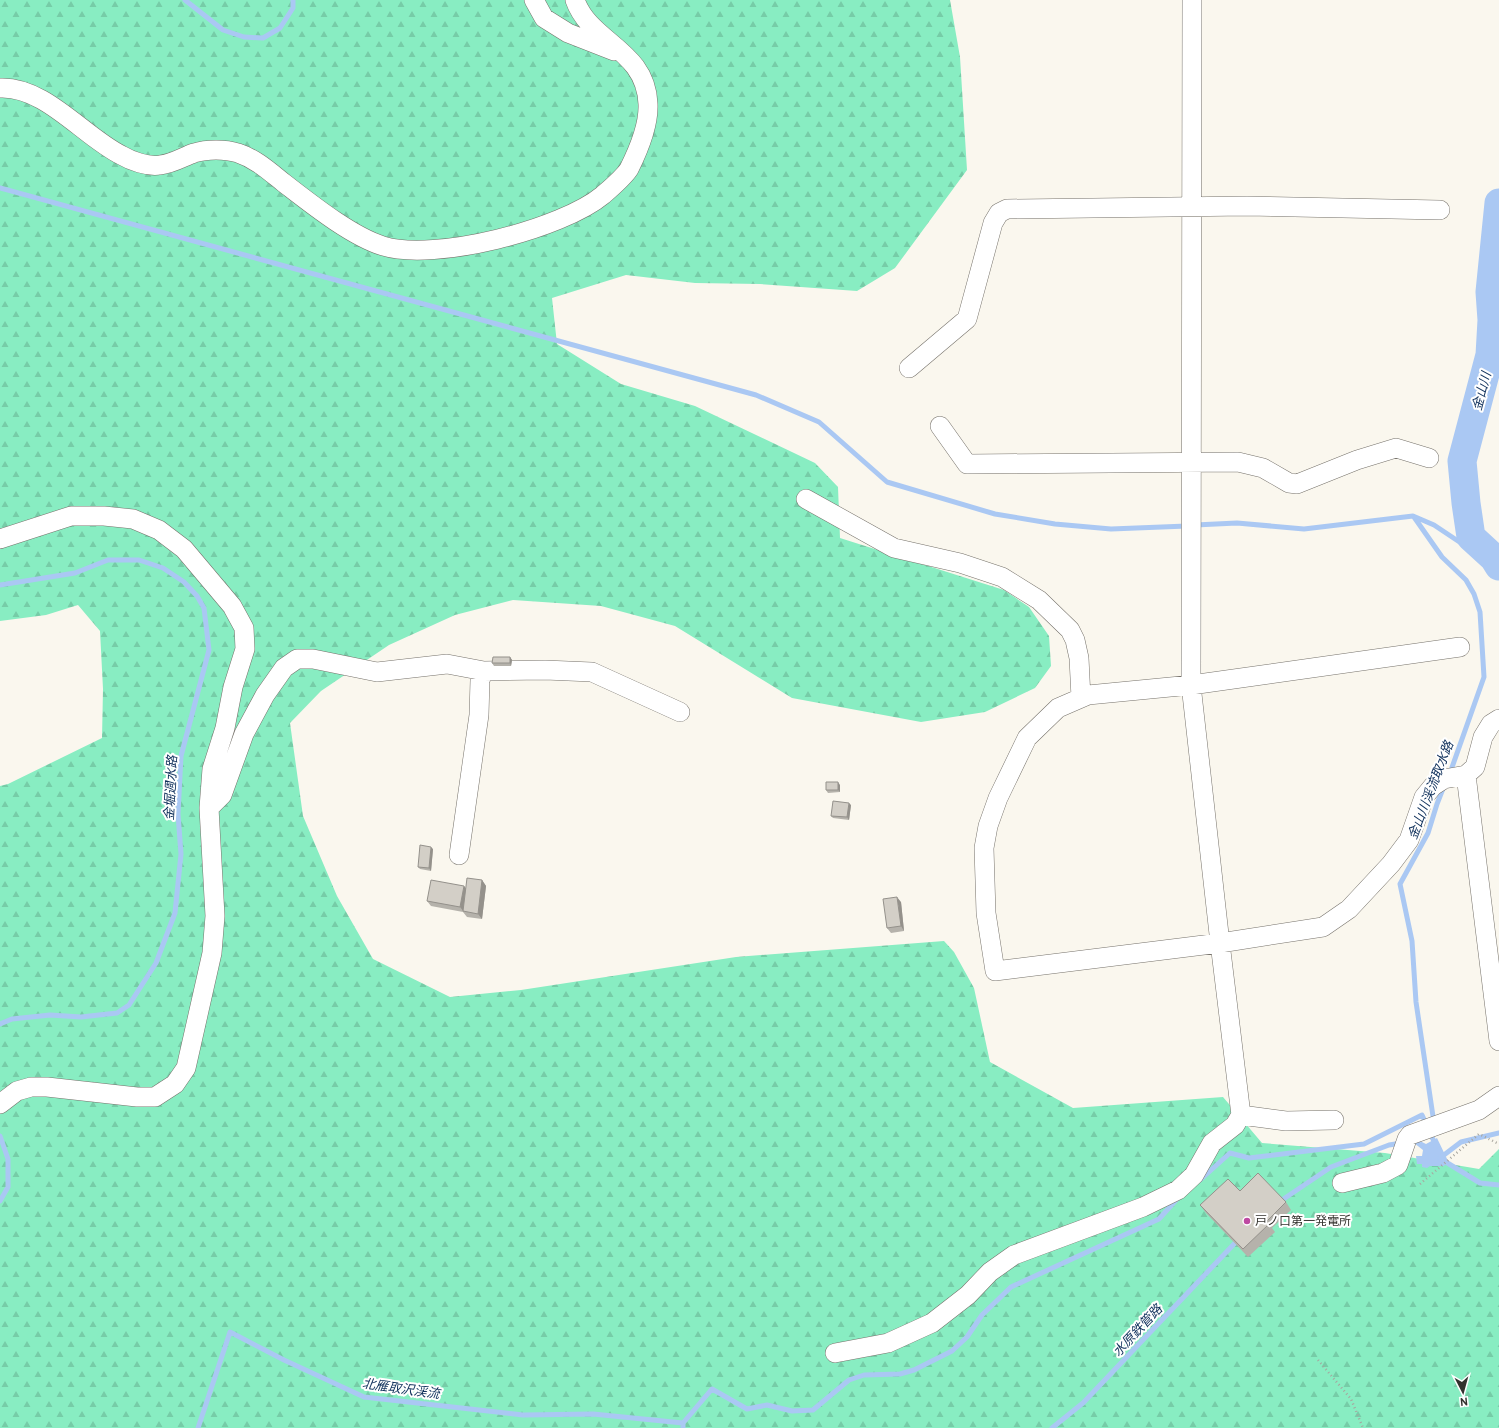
<svg xmlns="http://www.w3.org/2000/svg" width="1499" height="1428" font-family="Overpass,'Noto Sans JP',sans-serif">
  <style>
    .forest { fill: url(#forest-firs) }
    .water { fill: #aac8f3 }
    .lines { fill: none; stroke-linecap: round; stroke-linejoin: round }
    .stream { stroke: #aac8f3; stroke-width: 5 }
    .river { stroke: #aac8f3; stroke-width: 29 }
    .minor-casing { stroke: #76726b; stroke-width: 20 }
    .path { stroke: #a7a59e; stroke-width: 2.5; stroke-dasharray: 1 3; stroke-linecap: butt }
    .minor { stroke: #fff; stroke-width: 19 }
    .wall { fill: #b5b2ab }
    .shaded-wall { fill: #94918b }
    .building { fill: #d3cfc7; stroke: #94918b }
    .poi-dot { fill: #be49a2; stroke: #fff; stroke-width: 1.5 }
    .labels { text-anchor: middle; stroke-width: 4; stroke-linejoin: round; paint-order: stroke }
    .poi-label { font-size: 12px; fill: #33322e; stroke: #fff; text-anchor: start }
    .water-label { font-size: 13px; font-style: italic; fill: #0f305b; stroke: #fff }
  </style>
  <defs>
    <pattern id="forest-firs" width="22" height="20" patternUnits="userSpaceOnUse"><rect width="22" height="20" fill="#88edc2"/><path d="M5 1l3.5 6h-7zM16 11l3.5 6h-7z" fill="#76cca7"/></pattern>
  </defs>
  <rect width="100%" height="100%" fill="#faf7ee"/>
  <!-- forest -->
  <path class="forest" d="M 0,0 L 950,0 L 960,57 L 967,170 L 895,268 L 857,291 L 760,284 L 695,283 L 626,275 L 552,298 L 557,344 L 621,384 L 695,406 L 815,463 L 838,487 L 840,538 L 1004,590 L 1029,607 L 1049,636 L 1051,666 L 1035,688 L 985,712 L 921,722 L 792,698 L 675,626 L 601,606 L 513,600 L 455,615 L 389,645 L 321,691 L 290,723 L 303,816 L 337,896 L 373,959 L 450,997 L 521,990 L 736,957 L 944,941 L 954,952 L 974,988 L 990,1062 L 1073,1108 L 1223,1097 L 1262,1143 L 1385,1153 L 1479,1169 L 1499,1149 L 1499,1428 L 0,1428 L 0,786 L 8,784 L 102,738 L 103,689 L 100,631 L 78,605 L 46,615 L 0,621 Z"/>
  <!-- water -->
  <path class="water" d="M 1437,1138 L 1448,1161 L 1444,1166 L 1430,1166 L 1427,1168 L 1422,1167 L 1422,1164 L 1417,1164 L 1416,1156 L 1422,1156 L 1423,1150 L 1414,1143 L 1416,1139 L 1426,1144 Z"/>
  <g class="lines">
    <!-- stream -->
    <path class="stream" d="M 185,0 L 223,30 L 244,37 L 263,38 L 280,28 L 293,8 L 293,0
      M 0,188 L 756,395 L 819,422 L 887,482 L 995,514 L 1055,524 L 1111,529 L 1187,526
      M 1414,517 L 1442,557 L 1466,580 L 1474,594 L 1480,612 L 1484,677 L 1450,773
      M 1195,525 L 1237,523 L 1304,529 L 1413,516 L 1434,525 L 1461,543 L 1484,549
      M 0,585 L 75,573 L 108,560 L 139,560 L 163,568 L 184,582 L 197,596 L 204,608 L 209,650 L 181,756 L 178,814 L 181,854 L 175,913 L 156,963 L 129,1005 L 117,1013 L 81,1017 L 50,1015 L 12,1019 L 0,1024
      M 1434,1123 L 1416,1002 L 1412,941 L 1400,884 L 1428,833 L 1437,804 L 1444,786
      M 0,1136 L 8,1159 L 8,1187 L 0,1201
      M 1440,1158 L 1461,1142 L 1499,1133
      M 1441,1159 L 1480,1183 L 1499,1185
      M 1200,1180 L 1230,1153 L 1249,1158 L 1364,1144 L 1422,1115 L 1436,1146
      M 1282,1200 L 1331,1167 L 1389,1145 L 1402,1143
      M 198,1428 L 230,1332 L 284,1360 L 364,1397 L 523,1415 L 593,1414 L 683,1423
      M 683,1428 L 683,1423 L 712,1389 L 747,1409 L 767,1405 L 792,1411 L 813,1410 L 849,1380 L 864,1375 L 900,1374 L 914,1370 L 952,1351 L 967,1337 L 982,1315 L 1011,1287 L 1159,1219 L 1177,1199
      M 1052,1428 L 1083,1403 L 1235,1243"/>
    <!-- river -->
    <path class="river" d="M 1499,203 L 1490,292 L 1492,320 L 1490,355 L 1462,461 L 1466,503 L 1471,537 L 1494,558 L 1499,566"/>
    <!-- minor casing -->
    <g class="minor-casing">
      <path id="minor" d="M 534,0 L 544,18 L 568,33 L 614,51
        M 1192,0 L 1191,685 L 1220,943 L 1241,1115
        M 0,88 C 45,86 83,136 121,155 C 131,161 148,167 160,165 C 172,164 183,157 194,153 C 207,149 225,149 238,153 C 256,159 269,171 284,183 C 310,203 351,236 383,246 C 435,262 562,229 603,195 C 611,188 623,178 629,169 C 638,151 649,125 648,104 C 646,49 590,43 575,0
        M 909,368 L 967,319 L 993,223 L 999,213 L 1007,209 L 1247,206 L 1440,210
        M 940,426 L 967,464 L 1238,462 L 1263,468 L 1289,483 L 1297,484 L 1357,460 L 1396,448 L 1429,458
        M 806,499 L 894,548 L 960,563 L 1002,577 L 1039,600 L 1070,630 L 1075,640 L 1079,658 L 1081,698
        M 0,539 L 71,516 L 104,516 L 133,519 L 159,530 L 184,549 L 232,606 L 244,628 L 245,649 L 233,687 L 225,728 L 212,769 L 209,808 L 215,916 L 212,953 L 186,1068 L 175,1084 L 155,1097 L 137,1097 L 47,1087 L 31,1087 L 17,1091 L 0,1104
        M 1460,647 L 1191,685 L 1088,695 L 1058,708 L 1027,738 L 998,798 L 988,826 L 984,848 L 986,913 L 995,971 L 1220,943 L 1323,927 L 1349,909 L 1391,864 L 1409,840 L 1424,797 L 1433,786 L 1444,779 L 1466,775 L 1475,767 L 1483,737 L 1491,724 L 1499,719
        M 1466,775 L 1499,1041
        M 209,808 L 222,795 L 244,734 L 265,695 L 284,668 L 297,659 L 313,659 L 377,672 L 447,664 L 484,671 L 545,670 L 592,672 L 680,712
        M 459,855 L 479,715 L 480,680 L 484,671
        M 1342,1183 L 1383,1173 L 1398,1165 L 1407,1139 L 1410,1135 L 1479,1110 L 1499,1096
        M 835,1353 L 888,1343 L 932,1323 L 968,1295 L 990,1272 L 1014,1255 L 1143,1207 L 1178,1190 L 1194,1175 L 1212,1143 L 1235,1125 L 1241,1115 L 1286,1121 L 1334,1120"/>
    </g>
    <!-- path -->
    <path class="path" d="M 1420,1184 L 1479,1134 L 1499,1144
      M 1318,1360 L 1351,1399 L 1363,1428"/>
    <!-- minor -->
    <use href="#minor" class="minor"/>
  </g>
  <!-- wall -->
  <path class="wall" d="M 510,657 L 512,660 L 511,666 L 494,666 L 492,663 Z
    M 840,785 L 840,792 L 828,793 L 826,790 Z
    M 851,805 L 849,820 L 833,818 L 831,816 Z
    M 433,849 L 431,871 L 420,869 L 418,867 Z
    M 482,880 L 486,886 L 482,919 L 467,917 L 463,912 L 431,906 L 427,901 L 464,886 L 466,889 Z
    M 901,902 L 904,931 L 891,933 L 887,928 Z
    M 1240,1191 L 1286,1202 L 1291,1210 L 1272,1228 L 1275,1232 L 1248,1257 L 1206,1213 L 1200,1205 Z"/>
  <!-- shaded-wall -->
  <path class="shaded-wall" d="M 510,657 L 512,660 L 511,666 L 510,663 Z
    M 838,782 L 840,785 L 840,792 L 838,790 Z
    M 849,803 L 851,805 L 849,820 L 847,817 Z
    M 431,847 L 433,849 L 431,871 L 429,868 Z
    M 482,880 L 486,886 L 482,919 L 478,914 Z
    M 464,886 L 468,891 L 464,912 L 460,907 Z
    M 897,897 L 901,902 L 904,931 L 901,926 Z"/>
  <!-- building -->
  <path class="building" d="M 493,657 L 510,657 L 510,663 L 492,663 Z
    M 826,782 L 838,782 L 838,790 L 826,790 Z
    M 833,801 L 849,803 L 847,817 L 831,816 Z
    M 420,845 L 431,847 L 429,868 L 418,867 Z
    M 467,878 L 482,880 L 478,914 L 463,911 Z
    M 431,880 L 464,886 L 460,907 L 427,901 Z
    M 897,897 L 901,926 L 887,928 L 883,899 Z
    M 1258,1173 L 1286,1202 L 1267,1221 L 1269,1224 L 1243,1249 L 1200,1205 L 1228,1179 L 1240,1191 Z"/>
  <!-- markers -->
  <circle class="poi-dot" cx="1247" cy="1221" r="4"/>
  <g class="labels">
    <!-- poi labels -->
    <g class="poi-label">
      <text x="1255" y="1225">戸ノ口第一発電所</text>
    </g>
    <!-- water labels -->
    <g class="water-label">
      <text transform="translate(1481 391) rotate(-75)" y="5">金山川</text>
      <text transform="translate(170 788) rotate(-87)" y="5">金堀週水路</text>
      <text transform="translate(1430 790) rotate(-69)" y="5">金山川渓流取水路</text>
      <text transform="translate(1137 1330) rotate(-47)" y="5">水原鉄管路</text>
      <text transform="translate(401 1388) rotate(8)" y="5">北雁取沢渓流</text>
    </g>
  </g>
  <!-- north arrow -->
  <g transform="translate(1463 1392) rotate(174)" stroke="#ffffff" stroke-width="3" paint-order="stroke">
  <path d="M0-3L7 15L0 10L-7 15Z" fill="#33322e"/>
  <text y="-6" font-size="11" font-weight="bold" text-anchor="middle" fill="#33322e">N</text>
  </g>
</svg>
